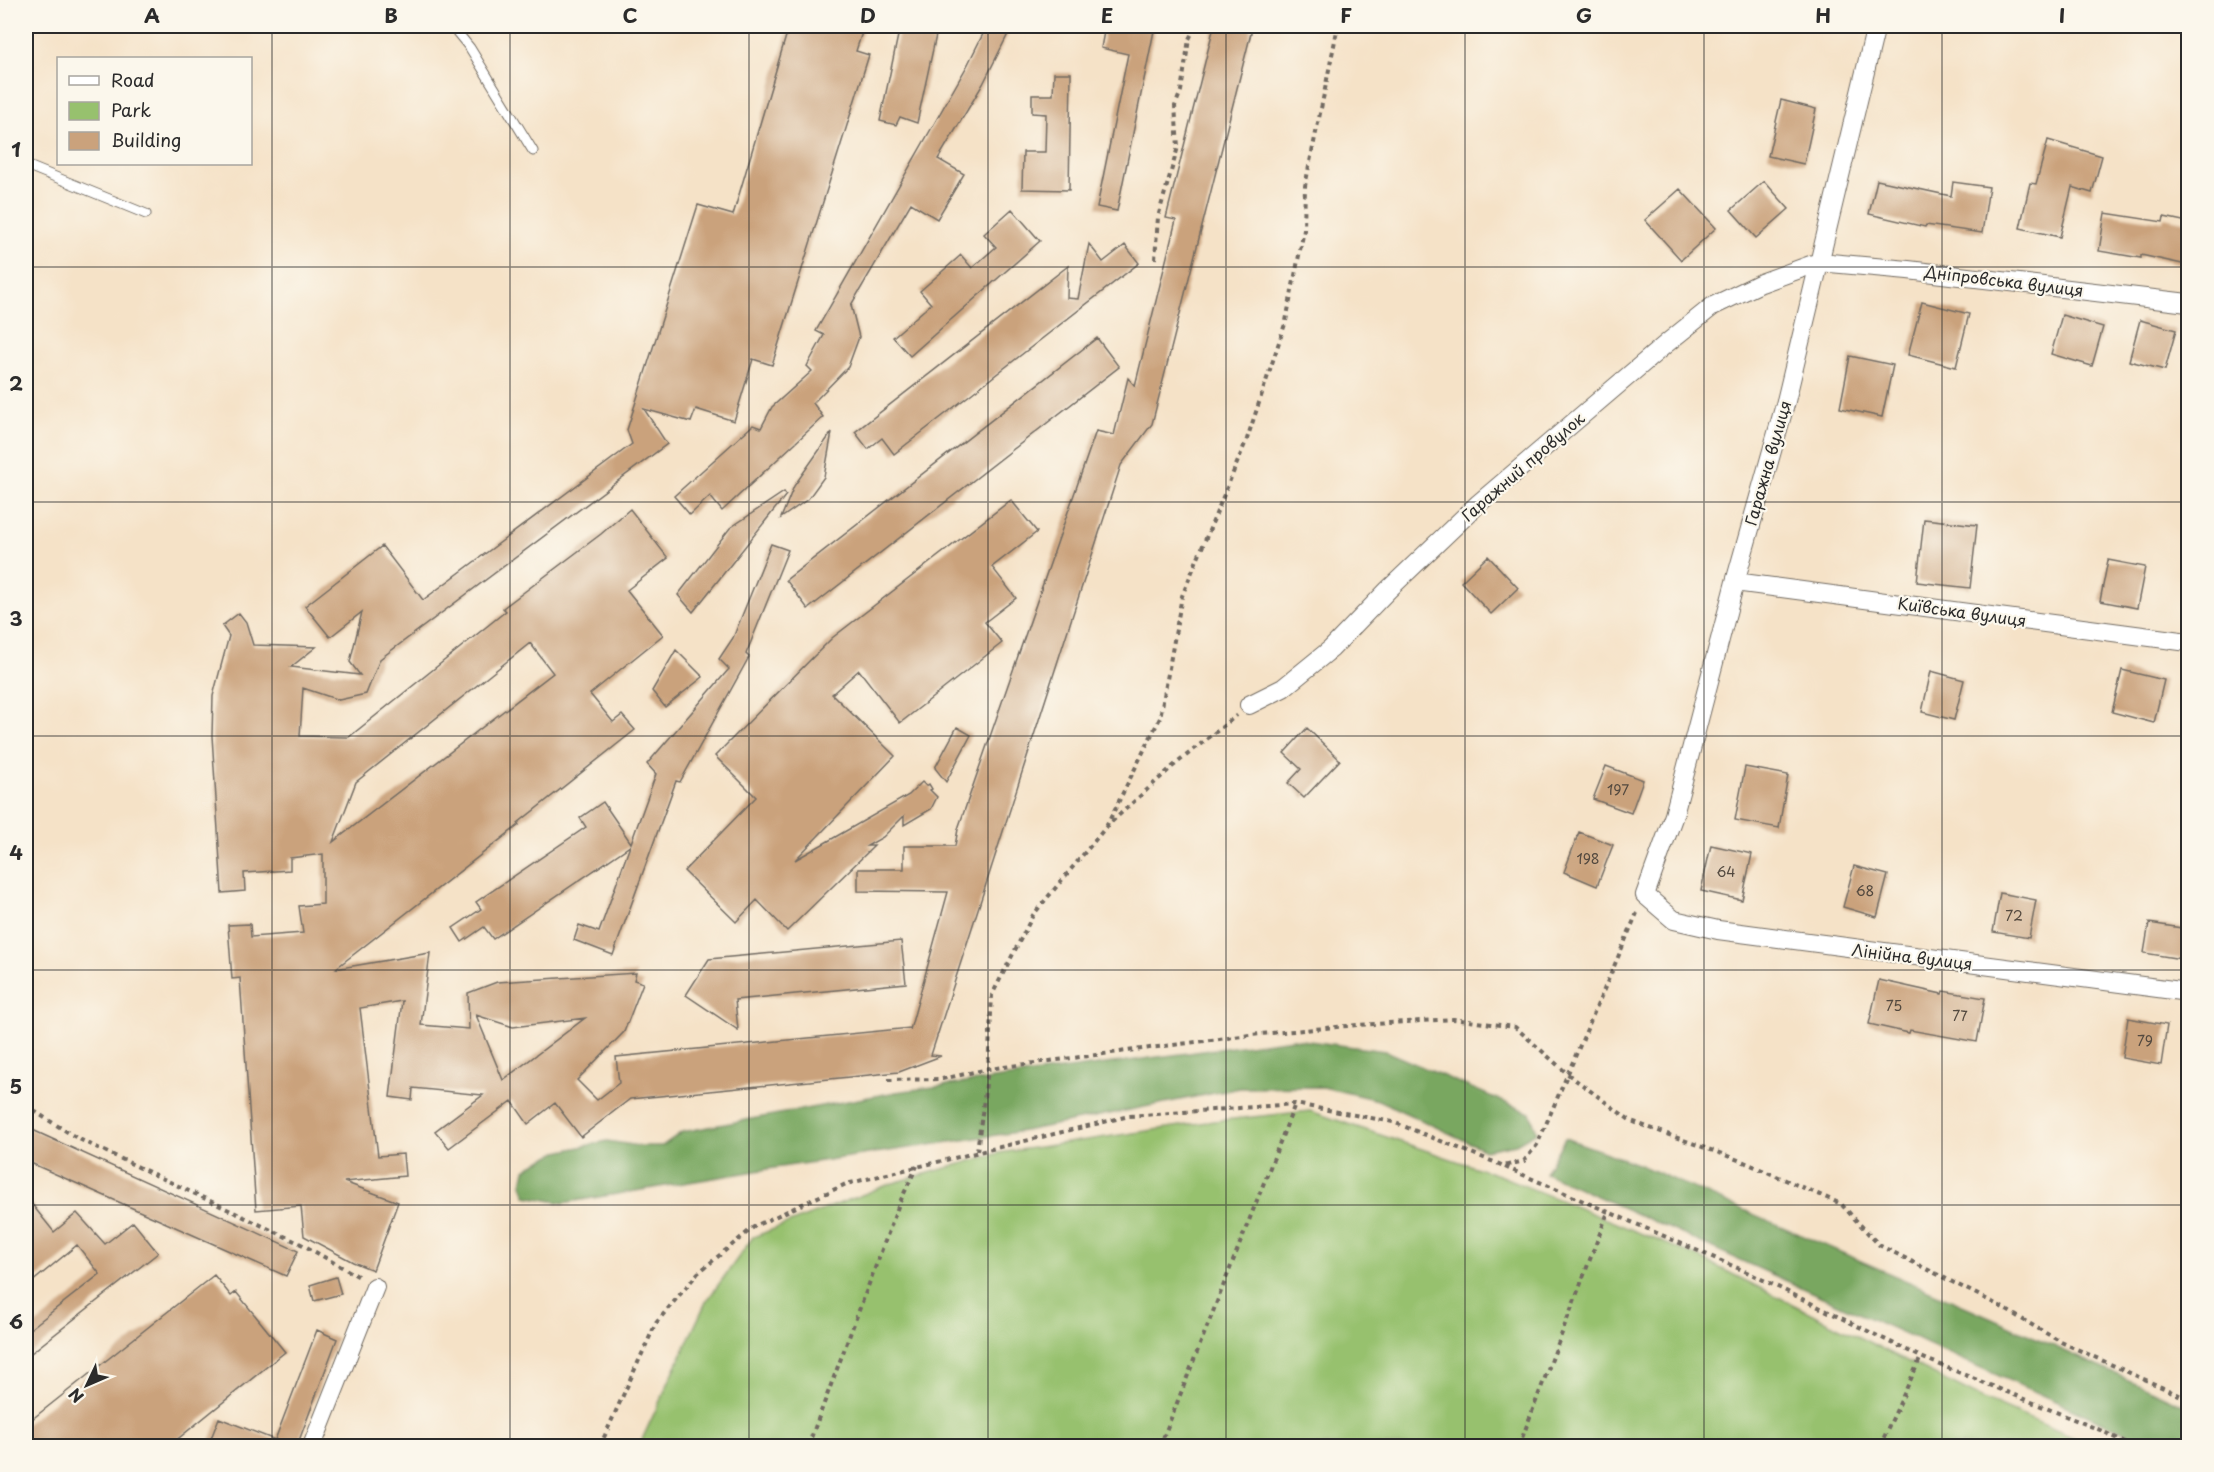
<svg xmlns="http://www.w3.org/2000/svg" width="2214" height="1472" font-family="'Playpen Sans',sans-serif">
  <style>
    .green { fill: #97c16e; stroke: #61764c; stroke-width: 1.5 }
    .forest { fill: #79a761; stroke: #526946; stroke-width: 1.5 }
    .building { fill: #caa27c; fill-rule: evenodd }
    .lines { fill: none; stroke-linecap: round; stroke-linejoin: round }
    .service-casing { stroke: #726b62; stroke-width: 11 }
    .minor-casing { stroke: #726b62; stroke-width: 20 }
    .path { stroke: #726b62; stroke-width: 4; stroke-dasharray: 4.5 4.5; stroke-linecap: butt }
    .service { stroke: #fff; stroke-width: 9 }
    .minor { stroke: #fff; stroke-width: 18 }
    .grid { fill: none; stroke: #2b2b2b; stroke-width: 1.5; stroke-opacity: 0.55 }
    .labels { text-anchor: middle; stroke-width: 4.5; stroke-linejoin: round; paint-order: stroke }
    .number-label { font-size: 14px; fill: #53493f }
    .street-label { font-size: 16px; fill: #2b2b2b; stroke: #fbf7ec }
    .neatline { fill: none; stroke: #2b2b2b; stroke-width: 2 }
    .grid-label { font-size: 20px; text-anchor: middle; font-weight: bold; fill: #2b2b2b }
  </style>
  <rect width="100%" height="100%" fill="#fbf7ec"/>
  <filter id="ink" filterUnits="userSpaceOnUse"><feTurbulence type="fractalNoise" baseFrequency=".0167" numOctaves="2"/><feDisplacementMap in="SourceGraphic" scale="12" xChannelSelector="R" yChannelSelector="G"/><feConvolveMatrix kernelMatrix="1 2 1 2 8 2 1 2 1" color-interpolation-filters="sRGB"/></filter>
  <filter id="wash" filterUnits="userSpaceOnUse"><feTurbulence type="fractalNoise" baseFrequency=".008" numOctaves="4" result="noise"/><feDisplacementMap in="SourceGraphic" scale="24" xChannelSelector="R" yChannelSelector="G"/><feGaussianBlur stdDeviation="1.35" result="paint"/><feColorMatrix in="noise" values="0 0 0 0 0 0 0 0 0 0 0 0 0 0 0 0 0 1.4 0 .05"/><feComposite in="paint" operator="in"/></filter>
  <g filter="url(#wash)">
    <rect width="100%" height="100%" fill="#f5e2c7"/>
    <!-- green -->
    <path class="green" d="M 1310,1111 L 1501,1176 L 1696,1256 L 1979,1397 L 2093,1446 L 639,1446 L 706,1302 L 753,1237 L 890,1184 L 999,1153 L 1214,1121 Z"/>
    <!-- forest -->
    <path class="forest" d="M 1293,1039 L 1385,1051 L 1530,1113 L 1537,1132 L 1516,1144 L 1485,1150 L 1378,1100 L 1323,1087 L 1240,1088 L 1024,1131 L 774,1168 L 563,1203 L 526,1196 L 522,1184 L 525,1170 L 537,1162 L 558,1152 L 607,1141 L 639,1146 L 662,1146 L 682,1132 L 896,1092 Z
      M 1565,1138 L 1640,1165 L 1992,1318 L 2188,1407 L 2188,1446 L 2151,1446 L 2131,1435 L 1545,1173 Z"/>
    <g id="blocks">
      <!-- building -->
      <path class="building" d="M 789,26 L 864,26 L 856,51 L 869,55 L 772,365 L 753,359 L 734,421 L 696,409 L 691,422 L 644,409 L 667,444 L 380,659 L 366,694 L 339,700 L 303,688 L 300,736 L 349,737 L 506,611 L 503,608 L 601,534 L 630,509 L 668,558 L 627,590 L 663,635 L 590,694 L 613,722 L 622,715 L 635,730 L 518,823 L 519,825 L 335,969 L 430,953 L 421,1025 L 469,1029 L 468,993 L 497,982 L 636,973 L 634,980 L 643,983 L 624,1032 L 577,1080 L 597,1100 L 619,1083 L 616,1057 L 910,1028 L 910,1030 L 948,892 L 858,891 L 858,869 L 904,869 L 904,846 L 955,846 L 958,829 L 1096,431 L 1114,435 L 1128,378 L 1135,386 L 1176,220 L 1166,218 L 1214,26 L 1238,26 L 1252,29 L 1152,424 L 1121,465 L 931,1055 L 941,1056 L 899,1072 L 630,1099 L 581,1137 L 555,1103 L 528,1124 L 512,1101 L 449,1148 L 435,1131 L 483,1095 L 413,1088 L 412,1100 L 390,1097 L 402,1001 L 360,1008 L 378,1156 L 403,1154 L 405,1176 L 344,1182 L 398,1202 L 373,1270 L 353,1262 L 304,1236 L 301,1206 L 256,1210 L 240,978 L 232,979 L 228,925 L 250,924 L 251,937 L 303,933 L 299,906 L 323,904 L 323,854 L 290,858 L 290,870 L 244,873 L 245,891 L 222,893 L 212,736 L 213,696 L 229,636 L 222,626 L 239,613 L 246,622 L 253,645 L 316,647 L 291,667 L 360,675 L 350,662 L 362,612 L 330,637 L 305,606 L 382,546 L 423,600 L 632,444 L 627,430 L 698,205 L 733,215 ZM 530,643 L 553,673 L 333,842 L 356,782 ZM 476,1015 L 513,1027 L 585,1018 L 503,1080 Z
        M 900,26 L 938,26 L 917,123 L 900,117 L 896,125 L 880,121 Z
        M 987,26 L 1012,26 L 983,84 L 938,159 L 964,174 L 937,219 L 911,203 L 851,305 L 859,337 L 848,367 L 813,403 L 823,417 L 722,511 L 710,496 L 690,515 L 674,496 L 753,425 L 761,428 L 772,407 L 812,371 L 807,366 L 824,335 L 816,331 L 967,66 Z
        M 1105,26 L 1155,26 L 1117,211 L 1097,207 L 1128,54 L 1101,48 Z
        M 1054,73 L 1071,73 L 1069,190 L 1022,189 L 1023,152 L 1045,152 L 1046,114 L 1032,113 L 1032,95 L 1053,95 Z
        M 1781,100 L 1816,109 L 1804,164 L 1768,156 Z
        M 2048,140 L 2102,156 L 2092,193 L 2072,187 L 2060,237 L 2020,228 L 2030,183 L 2036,184 Z
        M 1877,180 L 1951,196 L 1953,182 L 1989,187 L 1982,233 L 1926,225 L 1925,227 L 1869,214 Z
        M 1764,181 L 1789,209 L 1756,238 L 1731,210 Z
        M 1680,189 L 1716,228 L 1681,260 L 1645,220 Z
        M 1012,209 L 1040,241 L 910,356 L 893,337 L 931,304 L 920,291 L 961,255 L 972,268 L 996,247 L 984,234 Z
        M 2105,213 L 2163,222 L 2164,217 L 2188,222 L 2187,265 L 2141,255 L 2141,258 L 2099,251 Z
        M 1089,244 L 1103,262 L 1125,245 L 1139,263 L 894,454 L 882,438 L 868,449 L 855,432 L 1068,266 L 1067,298 L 1078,299 Z
        M 1922,302 L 1969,314 L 1956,367 L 1908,355 Z
        M 2062,315 L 2103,327 L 2092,366 L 2051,354 Z
        M 2140,320 L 2176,330 L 2165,370 L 2129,361 Z
        M 1097,338 L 1119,367 L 808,609 L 786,580 Z
        M 1850,356 L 1893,365 L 1882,417 L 1840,408 Z
        M 832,432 L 824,477 L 808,499 L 781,518 L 794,486 Z
        M 784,492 L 786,495 L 693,612 L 678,595 L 730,528 Z
        M 1011,500 L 1037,532 L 992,567 L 1016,598 L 985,622 L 1002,643 L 900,723 L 859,670 L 832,694 L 895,756 L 795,860 L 909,795 L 922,782 L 926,786 L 929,784 L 932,789 L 930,790 L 937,797 L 931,809 L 904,825 L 904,816 L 883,837 L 867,846 L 874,846 L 787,931 L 757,900 L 736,922 L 684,871 L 756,797 L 715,756 L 832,638 Z
        M 1924,519 L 1977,525 L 1970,588 L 1917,582 Z
        M 771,544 L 788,550 L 746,654 L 749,657 L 680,782 L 676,781 L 613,955 L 574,940 L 579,925 L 599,932 L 630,846 L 493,939 L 484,927 L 462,942 L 453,928 L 481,909 L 476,902 L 586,827 L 580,818 L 603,802 L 631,843 L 656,774 L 647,764 L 729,669 L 719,659 L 733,638 Z
        M 1488,556 L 1518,588 L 1491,614 L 1461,582 Z
        M 2108,560 L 2145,567 L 2137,608 L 2100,601 Z
        M 676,650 L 703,677 L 665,707 L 652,691 Z
        M 2122,670 L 2164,680 L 2154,723 L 2112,712 Z
        M 1931,671 L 1964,680 L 1954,720 L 1922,712 Z
        M 957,727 L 971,735 L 946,782 L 935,768 Z
        M 1307,728 L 1340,760 L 1304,798 L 1288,783 L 1301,769 L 1284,753 Z
        M 1606,766 L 1643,780 L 1631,813 L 1593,799 Z
        M 1745,767 L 1788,775 L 1779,828 L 1735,820 Z
        M 1579,832 L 1613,845 L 1597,886 L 1564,872 Z
        M 1711,845 L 1752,854 L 1742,900 L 1701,891 Z
        M 1854,866 L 1888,875 L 1877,917 L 1843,907 Z
        M 2000,893 L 2036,900 L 2029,938 L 1993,932 Z
        M 2149,923 L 2188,929 L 2188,960 L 2144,953 Z
        M 901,941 L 906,983 L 735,1000 L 738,1030 L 686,995 L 709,959 Z
        M 1879,980 L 1942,994 L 1943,991 L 1985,998 L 1977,1042 L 1910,1030 L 1909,1033 L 1869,1024 Z
        M 2128,1018 L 2167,1025 L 2161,1065 L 2122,1058 Z
        M 26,1127 L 298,1251 L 286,1276 L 26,1161 Z
        M 26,1197 L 54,1232 L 77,1213 L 105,1244 L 133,1222 L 158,1253 L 26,1357 L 26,1332 L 100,1274 L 77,1245 L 26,1287 Z
        M 214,1275 L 231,1296 L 236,1292 L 285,1352 L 169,1446 L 26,1446 L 26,1424 Z
        M 336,1277 L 341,1294 L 314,1301 L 310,1285 Z
        M 317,1330 L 337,1339 L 297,1446 L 208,1446 L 219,1418 L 275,1440 Z"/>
    </g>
  </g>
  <g filter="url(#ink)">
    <use href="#blocks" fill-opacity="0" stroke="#726b62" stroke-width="1.5"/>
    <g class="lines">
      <!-- service casing -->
      <g class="service-casing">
        <path id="service" d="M 452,26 L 470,48 L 533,151
          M 26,165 L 146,214"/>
      </g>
      <!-- minor casing -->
      <g class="minor-casing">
        <path id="minor" d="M 1876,26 L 1786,401 L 1735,582 L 1674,815 L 1645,895 L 1674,920 L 1718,930 L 2188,992
          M 1735,582 L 2188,642
          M 1249,705 L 1283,688 L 1331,649 L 1388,590 L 1479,503 L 1667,343 L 1713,306 L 1761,283 L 1819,262 L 1908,270 L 2188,303
          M 312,1446 L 375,1287"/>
      </g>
      <!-- path -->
      <path class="path" d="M 1155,259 L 1158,217 L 1178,147 L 1175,106 L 1181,91 L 1189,39 L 1196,26
        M 1106,827 L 1160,718 L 1182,596 L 1247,439 L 1286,321 L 1304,230 L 1305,186 L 1338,26
        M 888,1080 L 942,1079 L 988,1069 L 1250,1035 L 1358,1025 L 1453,1019 L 1515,1027 L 1569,1075 L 1631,1121 L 1744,1162 L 1841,1204 L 1879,1245 L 1998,1305 L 2061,1342 L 2188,1399
        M 26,1106 L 77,1138 L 303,1245 L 361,1278
        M 977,1151 L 988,1069 L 992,995 L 1033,915 L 1106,827 L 1172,767 L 1237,715
        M 1505,1167 L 1749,1273 L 1921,1357 L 2100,1430 L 2133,1446
        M 600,1446 L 656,1323 L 698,1273 L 755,1226 L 846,1184 L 1129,1116 L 1295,1104 L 1393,1122 L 1504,1166 L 1524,1161 L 1537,1145 L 1637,913
        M 808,1446 L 899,1204 L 917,1166
        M 1160,1446 L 1295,1104
        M 1519,1446 L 1608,1212
        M 1880,1446 L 1921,1357"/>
      <!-- service -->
      <use href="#service" class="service"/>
      <!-- minor -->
      <use href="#minor" class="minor"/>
    </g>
  </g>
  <!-- grid -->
  <path class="grid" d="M 272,26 L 272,1446M 510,26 L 510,1446M 749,26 L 749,1446M 988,26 L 988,1446M 1226,26 L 1226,1446M 1465,26 L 1465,1446M 1704,26 L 1704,1446M 1942,26 L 1942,1446M 26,267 L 2188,267M 26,502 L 2188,502M 26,736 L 2188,736M 26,970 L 2188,970M 26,1205 L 2188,1205"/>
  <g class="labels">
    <!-- number labels -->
    <g class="number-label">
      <text x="1618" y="795">197</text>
      <text x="1588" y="864">198</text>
      <text x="1726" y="877">64</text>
      <text x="1865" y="896">68</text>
      <text x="2014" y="921">72</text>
      <text x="1894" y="1011">75</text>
      <text x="1960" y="1021">77</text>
      <text x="2145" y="1046">79</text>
    </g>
    <!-- street labels -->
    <g class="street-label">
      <text transform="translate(2004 281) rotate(7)" y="6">Дніпровська вулиця</text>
      <text transform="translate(1768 463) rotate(-74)" y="6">Гаражна вулиця</text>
      <text transform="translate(1523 467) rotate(-41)" y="6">Гаражний провулок</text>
      <text transform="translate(1962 612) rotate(8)" y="6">Київська вулиця</text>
      <text transform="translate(1912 957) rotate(7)" y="6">Лінійна вулиця</text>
    </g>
  </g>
  <!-- margin -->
  <rect width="2214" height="1472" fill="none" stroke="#fbf7ec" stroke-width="66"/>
  <!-- legend -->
  <rect x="57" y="57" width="195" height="108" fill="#fbf7ec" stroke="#a8a59f" stroke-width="1.5"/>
  <rect x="69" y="76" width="30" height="9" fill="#ffffff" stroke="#a8a59f" stroke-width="1.5"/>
  <text x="111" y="87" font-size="18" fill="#2b2b2b">Road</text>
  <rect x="69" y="102" width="30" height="18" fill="#97c16e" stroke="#a8a59f" stroke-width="1.5"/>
  <text x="111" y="117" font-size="18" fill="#2b2b2b">Park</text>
  <rect x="69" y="132" width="30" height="18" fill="#caa27c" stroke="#a8a59f" stroke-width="1.5"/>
  <text x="111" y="147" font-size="18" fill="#2b2b2b">Building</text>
  <!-- north arrow -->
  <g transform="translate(87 1385) rotate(226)" stroke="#fbf7ec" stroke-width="4.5" paint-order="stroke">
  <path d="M0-4.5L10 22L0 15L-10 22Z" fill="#2b2b2b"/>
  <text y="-9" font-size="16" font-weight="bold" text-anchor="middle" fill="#2b2b2b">N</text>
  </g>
  <rect x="33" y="33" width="2148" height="1406" class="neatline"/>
  <g class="grid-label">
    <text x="152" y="23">A</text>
    <text x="391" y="23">B</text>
    <text x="630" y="23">C</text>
    <text x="868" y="23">D</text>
    <text x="1107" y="23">E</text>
    <text x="1346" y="23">F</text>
    <text x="1584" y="23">G</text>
    <text x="1823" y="23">H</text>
    <text x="2062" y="23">I</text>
    <text x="16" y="157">1</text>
    <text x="16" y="391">2</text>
    <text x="16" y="626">3</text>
    <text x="16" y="860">4</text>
    <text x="16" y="1094">5</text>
    <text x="16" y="1329">6</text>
  </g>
</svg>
